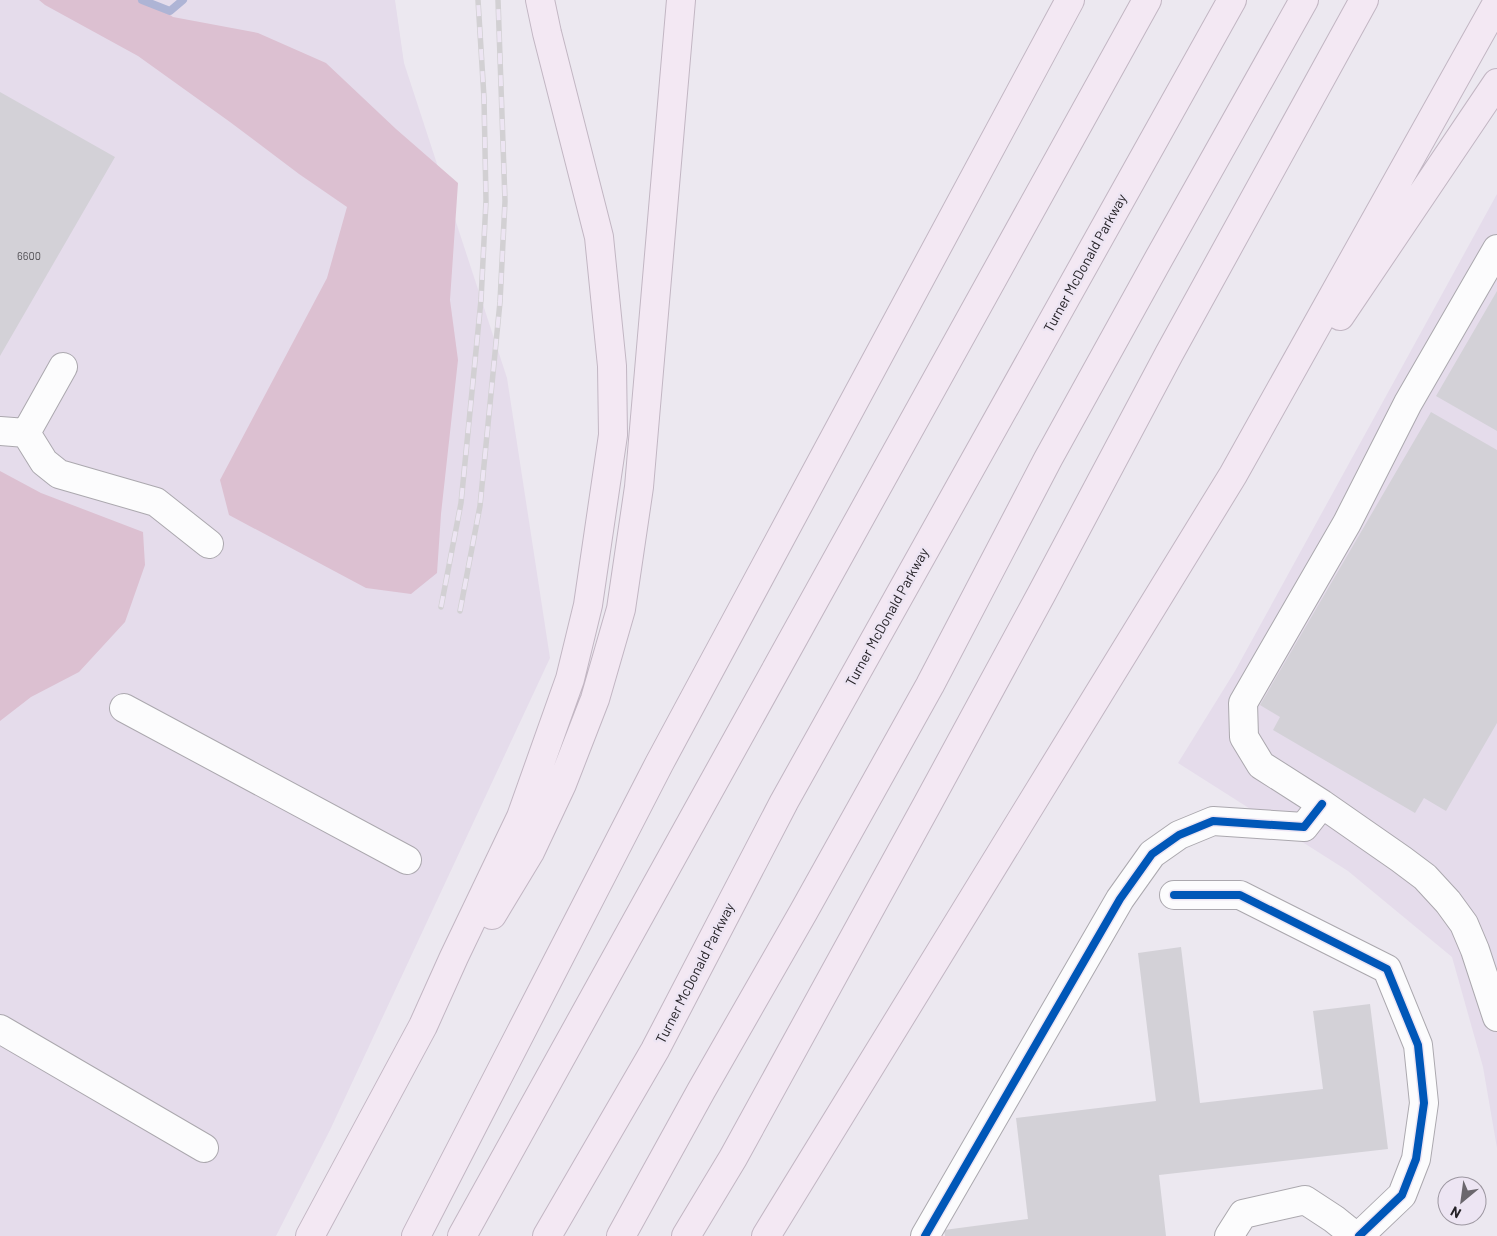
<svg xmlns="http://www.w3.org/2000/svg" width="1497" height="1236" font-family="Barlow,sans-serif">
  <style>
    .built { fill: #e5dceb }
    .forest { fill: #dcc0d1 }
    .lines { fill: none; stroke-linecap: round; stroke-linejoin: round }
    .stream { stroke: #aeb4d5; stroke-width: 8 }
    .building { fill: #d3d1d7 }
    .minor-casing { stroke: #aba8ae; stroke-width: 30 }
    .highway-casing { stroke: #c2b6c3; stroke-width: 30 }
    .minor { stroke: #fcfcfd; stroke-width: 28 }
    .highway { stroke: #f3e8f3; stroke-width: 28 }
    .rail-casing { stroke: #d2d0d3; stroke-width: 5.5 }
    .rail { stroke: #ede5f3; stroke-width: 4; stroke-dasharray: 11; stroke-linecap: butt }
    .cycleway-casing { stroke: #ede5f3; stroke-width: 11 }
    .cycleway { stroke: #0057b8; stroke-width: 8 }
    .labels { text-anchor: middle; stroke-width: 5; stroke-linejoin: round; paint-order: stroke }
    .number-label { font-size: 11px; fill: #525055 }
    .street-label { font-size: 14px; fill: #252227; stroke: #ede5f3 }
  </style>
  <rect width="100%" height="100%" fill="#ece8f0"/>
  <!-- built -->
  <path class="built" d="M 0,0 L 395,0 L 404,63 L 507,378 L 550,658 L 330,1130 L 276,1236 L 0,1236 Z
    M 1497,194 L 1497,1148 L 1483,1067 L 1452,957 L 1348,871 L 1178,763 L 1235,671 Z"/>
  <!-- forest -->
  <path class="forest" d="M 39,0 L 148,0 L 173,17 L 258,33 L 326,63 L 396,129 L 458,183 L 450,300 L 458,360 L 441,514 L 437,573 L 411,594 L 366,588 L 229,515 L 220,480 L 327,278 L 347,207 L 299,174 L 230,122 L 138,56 L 45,5 Z
    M 0,471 L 41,493 L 143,532 L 145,565 L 125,622 L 79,672 L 31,697 L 0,721 Z"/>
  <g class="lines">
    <!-- stream -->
    <path class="stream" d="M 142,0 L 170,11 L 183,0"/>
  </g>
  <!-- building -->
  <path class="building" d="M 0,92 L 115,157 L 0,356 Z
    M 1497,291 L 1497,431 L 1436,396 Z
    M 1431,412 L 1497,450 L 1497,723 L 1446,811 L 1424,798 L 1415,813 L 1273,730 L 1280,717 L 1260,705 Z
    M 1181,947 L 1200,1103 L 1323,1089 L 1313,1011 L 1370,1004 L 1388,1149 L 1159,1175 L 1166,1236 L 945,1236 L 944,1230 L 1028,1219 L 1016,1118 L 1156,1101 L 1138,953 Z"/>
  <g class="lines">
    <!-- minor casing -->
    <g class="minor-casing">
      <path id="minor" d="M 1497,249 L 1408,403 L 1347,523 L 1243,703 L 1244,737 L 1261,765 L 1322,804 L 1401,859 L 1425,877 L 1448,902 L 1464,924 L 1475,950 L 1497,1017
        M 0,431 L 26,433 L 44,462 L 59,474 L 156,502 L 209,544
        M 26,433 L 63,367
        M 124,708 L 407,860
        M 1174,895 L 1240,895 L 1387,969 L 1418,1045 L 1424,1103 L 1416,1159 L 1402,1195 L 1359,1236
        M 0,1029 L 204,1148
        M 925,1236 L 1120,899 L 1152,854 L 1179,835 L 1213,821 L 1304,827 L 1322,804
        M 1229,1236 L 1243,1214 L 1305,1200 L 1334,1219 L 1355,1236"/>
    </g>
    <!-- highway casing -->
    <g class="highway-casing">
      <path id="highway" d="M 1340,316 L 1497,83
        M 492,915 L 530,852 L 562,784 L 595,699 L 621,609 L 639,487 L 681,0
        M 310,1236 L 423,1026 L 454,957 L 521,817 L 570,679 L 588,605 L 613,435 L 612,366 L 599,237 L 547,33 L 540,0
        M 416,1236 L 659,764 L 1070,0
        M 462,1236 L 1147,0
        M 547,1236 L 655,1050 L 784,802 L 1232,0
        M 621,1236 L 701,1091 L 804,911 L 930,685 L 1048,459 L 1158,260 L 1304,0
        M 686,1236 L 733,1158 L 928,803 L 1042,593 L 1169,354 L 1364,0
        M 766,1236 L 1233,475 L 1497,3"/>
    </g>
    <!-- minor -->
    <use href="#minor" class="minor"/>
    <!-- highway -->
    <use href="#highway" class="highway"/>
    <!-- rail casing -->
    <g class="rail-casing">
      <path id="rail" d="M 441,607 L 461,503 L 481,300 L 486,201 L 484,98 L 478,0
        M 460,611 L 480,506 L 500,302 L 505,201 L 498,0"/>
    </g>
    <!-- rail -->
    <use href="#rail" class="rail"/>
    <!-- cycleway casing -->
    <g class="cycleway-casing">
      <path id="cycleway" d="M 1174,895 L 1240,895 L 1387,969 L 1418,1045 L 1424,1103 L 1416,1159 L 1402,1195 L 1359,1236
        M 925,1236 L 1120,899 L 1152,854 L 1179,835 L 1213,821 L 1304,827 L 1322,804"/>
    </g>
    <!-- cycleway -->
    <use href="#cycleway" class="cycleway"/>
  </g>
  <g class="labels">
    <!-- number labels -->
    <g class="number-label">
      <text x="29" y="260">6600</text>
    </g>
    <!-- street labels -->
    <g class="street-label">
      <text transform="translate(1085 263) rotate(-61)" y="5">Turner McDonald Parkway</text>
      <text transform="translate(887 617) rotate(-61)" y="5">Turner McDonald Parkway</text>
      <text transform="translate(695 973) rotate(-63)" y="5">Turner McDonald Parkway</text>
    </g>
  </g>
  <!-- north arrow -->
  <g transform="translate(1462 1201) rotate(209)"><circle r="24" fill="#ede5f3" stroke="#9d97a1"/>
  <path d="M0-4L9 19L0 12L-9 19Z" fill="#6b676d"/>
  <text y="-8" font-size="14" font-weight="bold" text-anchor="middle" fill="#252227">N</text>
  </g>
</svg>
